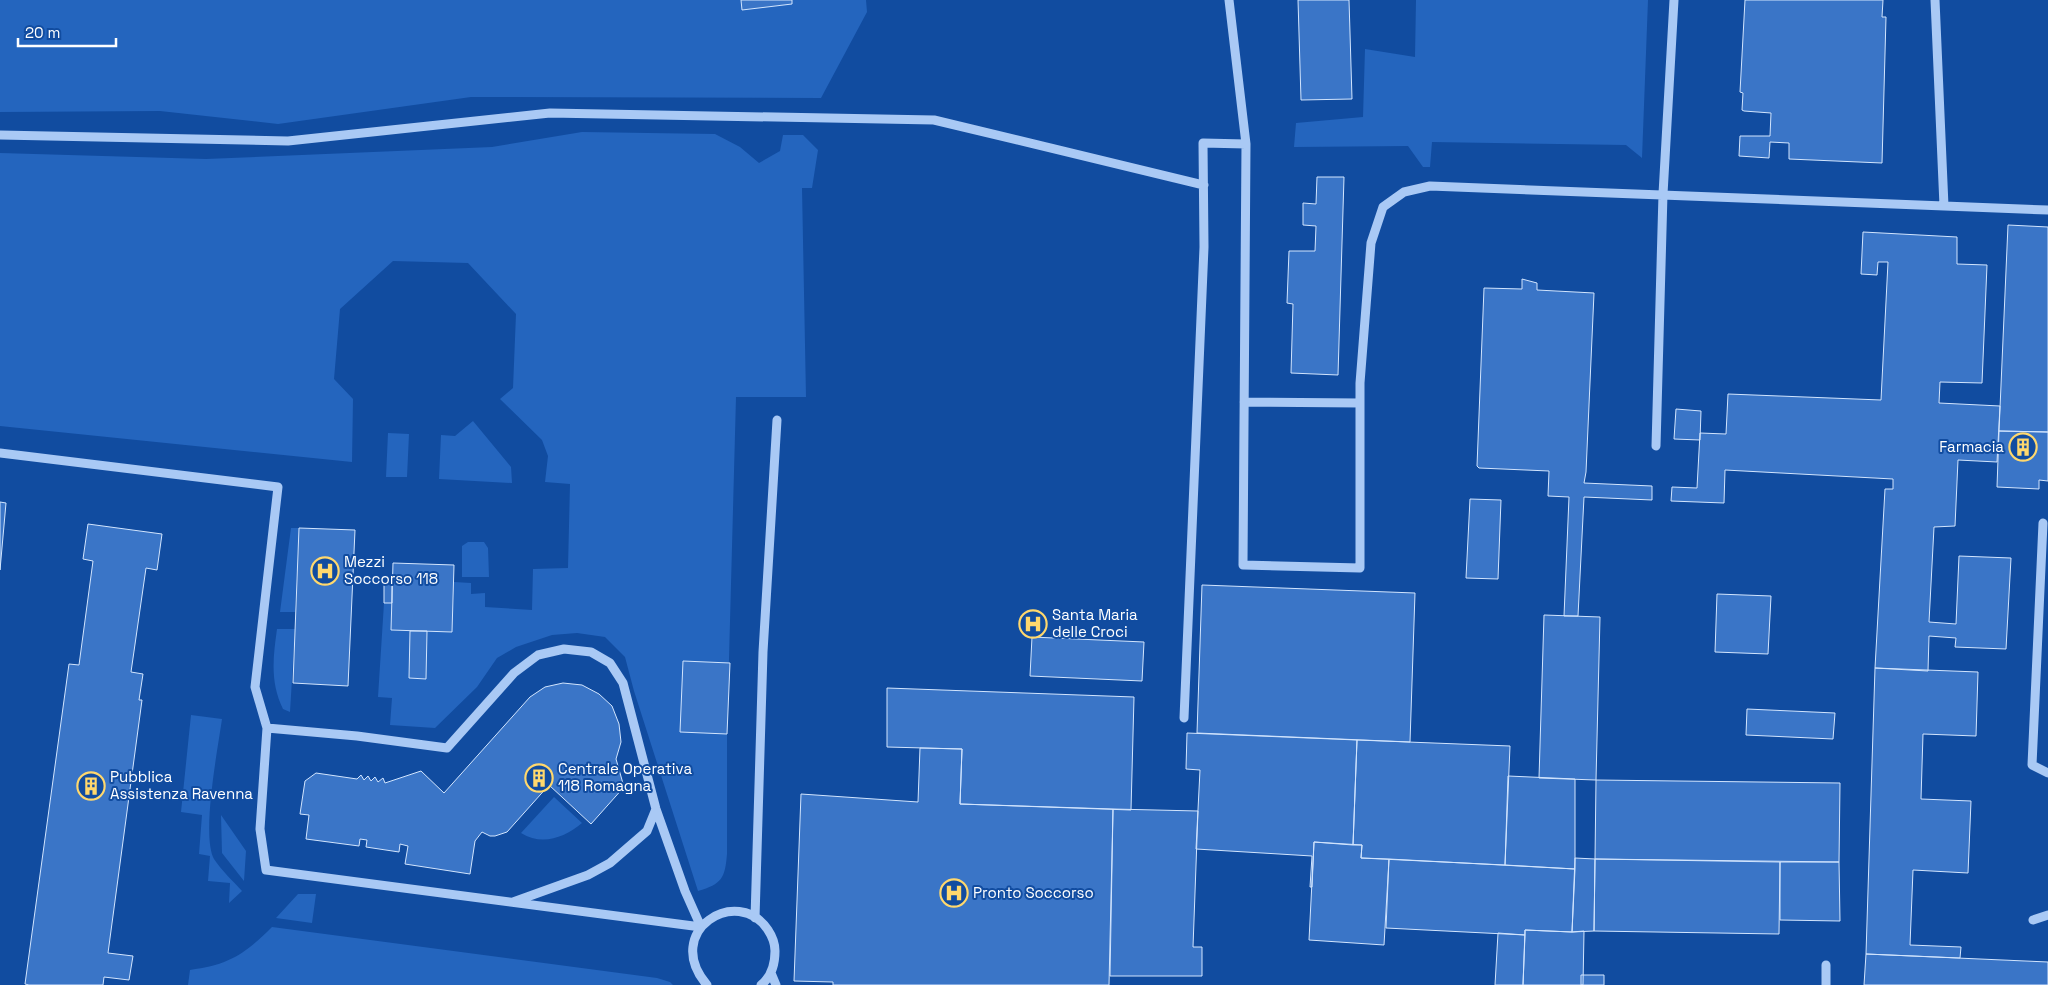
<svg xmlns="http://www.w3.org/2000/svg" width="2048" height="985" font-family="'Space Grotesk',sans-serif">
  <style>
    .green { fill: #2465be }
    .building { fill: #3a75c7; stroke: #d2e5fe }
    .lines { fill: none; stroke-linecap: round; stroke-linejoin: round }
    .minor { stroke: #a9c9f5; stroke-width: 9 }
    .labels { text-anchor: middle; stroke-width: 4; stroke-linejoin: round; paint-order: stroke }
    .poi-label { font-size: 15px; fill: #fff; stroke: #114ca0; text-anchor: start }
  </style>
  <rect width="100%" height="100%" fill="#114ca0"/>
  <!-- green -->
  <path class="green" d="M 0,0 L 866,0 L 867,12 L 821,98 L 471,97 L 278,124 L 160,111 L 0,112 Z
    M 1416,0 L 1648,0 L 1642,158 L 1626,145 L 1432,142 L 1430,167 L 1423,167 L 1408,146 L 1294,147 L 1296,123 L 1363,117 L 1365,49 L 1415,57 Z
    M 582,132 L 715,134 L 740,147 L 759,163 L 780,151 L 783,135 L 803,135 L 818,150 L 812,188 L 802,188 L 806,397 L 736,397 L 727,734 L 727,854 C 725,878 722,884 698,891 L 634,691 L 625,657 L 605,637 L 577,633 L 552,635 L 516,647 L 497,658 L 477,687 L 435,728 L 390,725 L 392,698 L 378,697 L 384,603 L 392,603 L 391,630 L 410,631 L 409,678 L 426,679 L 427,631 L 452,632 L 454,582 L 471,583 L 471,594 L 485,593 L 485,607 L 532,610 L 533,569 L 568,568 L 570,484 L 545,482 L 548,456 L 542,440 L 500,399 L 513,388 L 516,314 L 468,263 L 393,261 L 340,309 L 334,379 L 353,399 L 352,462 L 0,426 L 0,153 L 206,159 L 492,147 Z
    M 473,421 L 511,467 L 512,483 L 439,479 L 441,435 L 455,436 Z
    M 388,433 L 409,434 L 407,477 L 386,477 Z
    M 291,528 L 299,528 L 295,612 L 280,612 Z
    M 468,542 L 484,542 L 488,548 L 489,577 L 462,577 L 462,546 Z
    M 277,629 L 295,629 L 290,712 L 283,709 C 270,682 273,658 277,629 Z
    M 191,715 L 222,719 C 218,748 201,835 214,859 C 221,870 233,881 242,891 L 229,903 L 230,883 L 208,881 L 210,856 L 199,854 L 202,815 L 181,812 Z
    M 554,797 L 582,823 C 564,838 542,846 521,833 Z
    M 221,815 L 246,851 L 244,881 L 222,853 Z
    M 298,894 L 316,894 L 312,923 L 276,918 Z
    M 272,927 L 657,978 L 670,982 L 673,985 L 188,985 L 190,970 C 229,965 245,954 272,927 Z"/>
  <!-- building -->
  <path class="building" d="M 741,0 L 792,0 L 792,4 L 742,10 Z
    M 1298,0 L 1349,0 L 1352,99 L 1301,100 Z
    M 1745,0 L 1883,0 L 1882,17 L 1886,17 L 1882,163 L 1789,159 L 1789,143 L 1770,142 L 1769,158 L 1739,156 L 1740,136 L 1770,136 L 1771,113 L 1744,111 L 1742,110 L 1743,93 L 1740,92 Z
    M 1317,177 L 1344,177 L 1338,375 L 1291,373 L 1293,304 L 1287,303 L 1289,251 L 1315,251 L 1316,226 L 1303,225 L 1303,203 L 1316,204 Z
    M 2008,225 L 2048,227 L 2048,432 L 1999,431 Z
    M 1863,232 L 1957,237 L 1957,264 L 1987,265 L 1982,383 L 1940,382 L 1939,403 L 2000,406 L 1997,462 L 1958,460 L 1955,526 L 1934,527 L 1929,622 L 1956,624 L 1959,556 L 2011,558 L 2006,649 L 1955,647 L 1956,638 L 1929,636 L 1928,671 L 1875,668 L 1885,489 L 1893,489 L 1893,479 L 1725,470 L 1724,503 L 1671,501 L 1672,487 L 1697,488 L 1700,433 L 1726,434 L 1728,394 L 1881,400 L 1888,262 L 1878,262 L 1877,275 L 1861,274 Z
    M 1522,279 L 1537,283 L 1537,290 L 1594,293 L 1586,472 L 1584,483 L 1652,486 L 1652,500 L 1584,497 L 1578,616 L 1564,616 L 1569,497 L 1548,496 L 1549,471 L 1479,468 L 1477,466 L 1484,288 L 1522,289 Z
    M 1676,409 L 1701,411 L 1700,440 L 1674,439 Z
    M 1999,431 L 2048,432 L 2048,481 L 2039,480 L 2039,489 L 1997,487 Z
    M 1470,499 L 1501,500 L 1498,579 L 1466,578 Z
    M 0,502 L 6,503 L 0,570 Z
    M 88,524 L 162,534 L 157,570 L 146,568 L 131,672 L 143,674 L 139,700 L 142,700 L 108,953 L 133,956 L 129,980 L 104,977 L 103,985 L 29,985 L 25,984 L 69,664 L 79,665 L 93,561 L 83,559 Z
    M 299,528 L 355,530 L 348,686 L 293,683 Z
    M 393,563 L 454,565 L 452,632 L 391,630 Z
    M 384,583 L 392,583 L 392,603 L 384,603 Z
    M 1202,585 L 1415,593 L 1410,742 L 1197,733 Z
    M 1717,594 L 1771,596 L 1768,654 L 1715,652 Z
    M 1544,615 L 1600,617 L 1596,780 L 1539,778 Z
    M 410,631 L 427,631 L 426,679 L 409,678 Z
    M 1032,637 L 1144,642 L 1142,681 L 1030,676 Z
    M 683,661 L 730,663 L 727,734 L 680,732 Z
    M 1875,668 L 1978,672 L 1976,736 L 1923,734 L 1921,799 L 1971,801 L 1968,873 L 1913,870 L 1910,945 L 1961,947 L 1960,958 L 1866,954 Z
    M 563,683 L 582,685 L 599,694 L 612,706 L 619,724 L 621,742 L 616,759 L 624,787 L 591,824 L 549,785 L 507,832 L 495,836 L 490,836 L 482,832 L 475,841 L 470,874 L 405,864 L 408,846 L 400,844 L 399,852 L 366,847 L 367,840 L 360,839 L 359,846 L 306,839 L 309,815 L 300,814 L 305,781 L 316,773 L 357,779 L 361,775 L 364,780 L 368,776 L 371,781 L 375,777 L 378,782 L 383,778 L 385,783 L 421,771 L 444,793 L 530,697 L 545,687 Z
    M 887,688 L 1134,697 L 1131,810 L 960,804 L 962,749 L 887,747 Z
    M 1747,709 L 1835,713 L 1833,739 L 1746,735 Z
    M 1187,733 L 1357,740 L 1353,845 L 1314,842 L 1312,887 L 1310,887 L 1312,856 L 1196,849 L 1200,770 L 1186,769 Z
    M 1357,740 L 1510,746 L 1505,865 L 1361,858 L 1362,845 L 1353,845 Z
    M 920,748 L 962,749 L 960,804 L 1113,809 L 1109,985 L 833,985 L 833,982 L 794,981 L 801,794 L 918,802 Z
    M 1508,776 L 1575,779 L 1575,869 L 1505,865 Z
    M 1596,780 L 1840,783 L 1839,862 L 1595,859 Z
    M 1113,809 L 1198,811 L 1193,947 L 1202,947 L 1202,976 L 1110,976 Z
    M 1314,842 L 1362,845 L 1361,858 L 1389,859 L 1384,945 L 1309,940 Z
    M 1575,858 L 1595,859 L 1594,931 L 1572,932 Z
    M 1389,859 L 1575,869 L 1572,932 L 1525,930 L 1525,935 L 1386,928 Z
    M 1595,859 L 1780,862 L 1779,934 L 1594,931 Z
    M 1780,862 L 1839,862 L 1840,921 L 1780,920 Z
    M 1525,930 L 1572,932 L 1584,931 L 1583,985 L 1523,985 Z
    M 1498,933 L 1525,935 L 1523,985 L 1495,985 Z
    M 1866,954 L 2048,962 L 2048,985 L 1864,985 Z
    M 1581,975 L 1604,975 L 1604,985 L 1581,985 Z"/>
  <g class="lines">
    <!-- minor -->
    <path class="minor" d="M 1935,0 L 1944,206
      M 0,135 L 288,141 L 550,113 L 934,120 L 1204,185
      M 1246,144 L 1243,565 L 1360,568 L 1360,383 L 1371,243 L 1383,207 L 1404,192 L 1430,186 L 2048,210
      M 1244,402 L 1360,403
      M 1656,446 L 1663,194 L 1674,0
      M 0,453 L 278,487 L 255,687 L 267,728
      M 2043,523 L 2032,765 L 2048,773
      M 564,649 L 591,652 L 610,663 L 623,683 L 656,809 L 685,891 L 701,927 L 266,870 L 260,829 L 267,728 L 357,736 L 447,748 L 514,673 L 538,655 Z
      M 1184,718 L 1204,247 L 1203,143 L 1246,144 L 1229,0
      M 513,902 L 588,875 L 610,863 L 647,831 L 656,809
      M 755,918 L 763,652 L 777,420
      M 2033,920 L 2048,915
      M 771,973 L 776,985
      M 707,985 C 661,931 738,884 768,930 C 772,936 775,943 775,951 C 775,964 771,977 761,985
      M 1826,985 L 1826,965"/>
  </g>
  <!-- icons -->
  <defs>
    <g id="building-ring" transform="scale(1.4375)"><circle r="9.5" fill="#114ca0" stroke="#ffd86d" stroke-width="1.5"/><path d="M-4-6H4V6H1V3H-1V6H-4ZM-2.5-4.3h1.7v1.8h-1.7ZM.8-4.3h1.7v1.8H.8ZM-2.5-1h1.7V.8h-1.7ZM.8-1h1.7V.8H.8Z" fill="#ffd86d"/></g>
    <g id="hospital-ring" transform="scale(1.4375)"><circle r="9.5" fill="#114ca0" stroke="#ffd86d" stroke-width="1.5"/><path d="M-5-5h3v3.5h4V-5h3V5h-3V1.5h-4V5h-3Z" fill="#ffd86d"/></g>
  </defs>
  <g fill-rule="evenodd">
    <use href="#building-ring" x="2023" y="447"/>
    <use href="#hospital-ring" x="325" y="571"/>
    <use href="#hospital-ring" x="1033" y="624"/>
    <use href="#building-ring" x="539" y="778"/>
    <use href="#building-ring" x="91" y="786"/>
    <use href="#hospital-ring" x="954" y="893"/>
  </g>
  <g class="labels">
    <!-- poi labels -->
    <g class="poi-label">
      <text x="2004" y="452" text-anchor="end">Farmacia</text>
      <text x="344" y="567">Mezzi<tspan x="344" dy="17">Soccorso 118</tspan></text>
      <text x="1052" y="620">Santa Maria<tspan x="1052" dy="17">delle Croci</tspan></text>
      <text x="558" y="774">Centrale Operativa<tspan x="558" dy="17">118 Romagna</tspan></text>
      <text x="110" y="782">Pubblica<tspan x="110" dy="17">Assistenza Ravenna</tspan></text>
      <text x="973" y="898">Pronto Soccorso</text>
    </g>
  </g>
  <!-- scale -->
  <path d="M18 38v8h98v-8" fill="none" stroke="#ffffff" stroke-width="2.5"/>
  <text x="25" y="38" font-size="15" fill="#ffffff" stroke="#114ca0" stroke-width="4" paint-order="stroke">20 m</text>
</svg>
